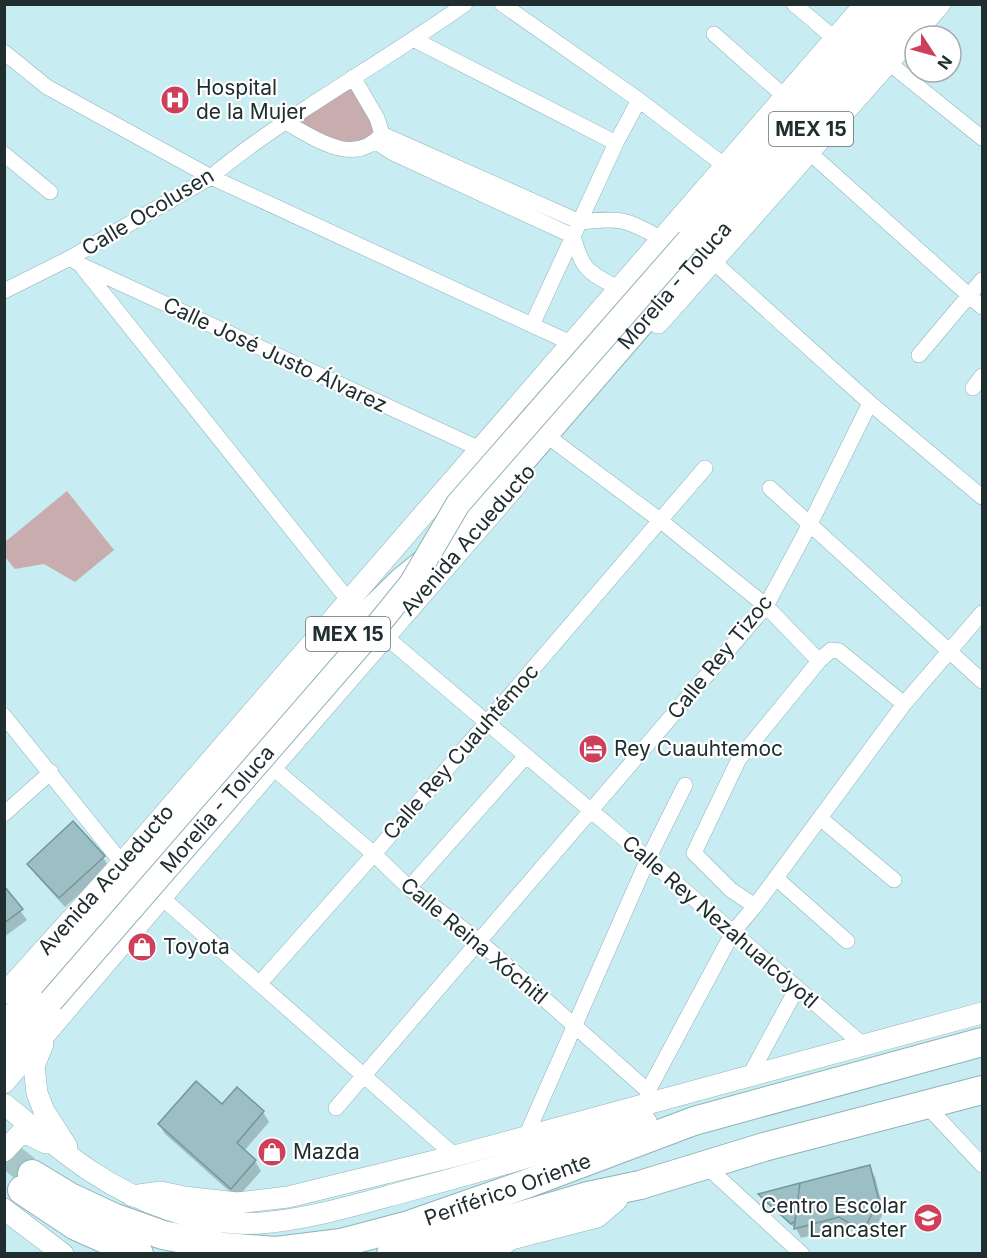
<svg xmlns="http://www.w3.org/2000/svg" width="987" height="1258" font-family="Inter,sans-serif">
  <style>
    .green { fill: #c8acae }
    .shadow { fill: #0003 }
    .building { fill: #9cbfc5; stroke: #74979c; stroke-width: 1.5 }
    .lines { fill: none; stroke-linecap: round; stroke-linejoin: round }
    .highway-tunnel { stroke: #a6c6ca; stroke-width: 28; stroke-dasharray: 28 14; stroke-linecap: butt }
    .street-casing { stroke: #8fb2b8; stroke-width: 16 }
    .secondary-casing { stroke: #8fb2b8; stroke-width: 22 }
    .primary-casing { stroke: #8fb2b8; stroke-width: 26 }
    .highway-casing { stroke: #8fb2b8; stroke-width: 30 }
    .street { stroke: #fff; stroke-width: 15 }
    .secondary { stroke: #fff; stroke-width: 21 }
    .primary { stroke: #fff; stroke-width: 24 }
    .highway { stroke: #fff; stroke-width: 28 }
    .primary-bridge-casing { stroke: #8fb2b8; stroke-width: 26; stroke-linecap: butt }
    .primary-bridge { stroke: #fff; stroke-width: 24 }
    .labels { text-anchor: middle; stroke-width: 4.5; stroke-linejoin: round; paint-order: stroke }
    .shield { fill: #fff; stroke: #636d6e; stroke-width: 1.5 }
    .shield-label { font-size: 20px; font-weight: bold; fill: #202e30 }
    .poi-label { font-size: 21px; fill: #202e30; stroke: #fff; text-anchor: start }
    .street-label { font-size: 21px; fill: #202e30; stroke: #fff }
  </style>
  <rect width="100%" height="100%" fill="#c7ecf1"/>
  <!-- green -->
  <path class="green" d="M 353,82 L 375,128 L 371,137 L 348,146 L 297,124 L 297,119 Z
    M 67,491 L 114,550 L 75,582 L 44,564 L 15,569 L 5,557 L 5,542 Z"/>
  <!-- shadow -->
  <path class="shadow" d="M 103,857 L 109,867 L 65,907 L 35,874 L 29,864 Z
    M 4,888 L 27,920 L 4,937 Z
    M 222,1106 L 263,1112 L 269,1122 L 244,1151 L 255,1161 L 261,1171 L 237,1198 L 165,1134 L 159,1124 Z
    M 869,1167 L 875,1177 L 884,1212 L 869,1240 L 845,1227 L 801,1238 L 797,1230 L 764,1201 L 760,1195 Z"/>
  <!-- building -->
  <path class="building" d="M 73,821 L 105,856 L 59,898 L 27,864 Z
    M 4,886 L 23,909 L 4,923 Z
    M 196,1081 L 222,1104 L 237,1087 L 264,1111 L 237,1143 L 256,1160 L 231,1189 L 158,1124 Z
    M 870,1165 L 879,1201 L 863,1231 L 839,1217 L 794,1229 L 800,1183 Z
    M 800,1183 L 795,1221 L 791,1224 L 758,1194 Z"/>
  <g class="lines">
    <!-- highway-tunnel -->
    <path class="highway-tunnel" d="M 4,1152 L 32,1174"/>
    <!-- street casing -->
    <g class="street-casing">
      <path id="street" d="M 502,4 L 639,100 L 725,166
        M 794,4 L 835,39
        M 714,34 L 785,97
        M 415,40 L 616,143
        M 4,52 L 47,87 L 211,177 L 573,344
        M 889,63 L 982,138
        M 285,122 C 315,138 354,168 382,134 L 377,118 L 353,77
        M 382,134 L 580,222 C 620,217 626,219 662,239
        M 376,142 L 393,153 L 573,236 C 583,272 588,271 619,289
        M 809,152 L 982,307
        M 4,154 L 50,192
        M 707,256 L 870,403 L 982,497
        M 70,258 L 81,265 L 480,449
        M 83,268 L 349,601
        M 4,291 L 70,258 L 211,177 C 241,151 274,129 308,107 C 360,73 414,40 465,4
        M 532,325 L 616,143 L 639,100
        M 919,355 L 982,280
        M 973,388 L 982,376
        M 554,441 L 661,521 L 766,606 L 819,661
        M 770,488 L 982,681
        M 386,637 L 648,859 L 862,1044
        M 4,716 L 122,863
        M 272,767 L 374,854 L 409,888 L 479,941 L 648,1091
        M 4,814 L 51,772
        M 820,818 L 894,880
        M 776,878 L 847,941
        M 409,888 L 526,756
        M 161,897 L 455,1156
        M 755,906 L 731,890 L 694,853 L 739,759 L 819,661 L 831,650 L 839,651 L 904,704
        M 260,983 L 374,854 L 705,468
        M 750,1075 L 797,988
        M 646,1103 L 648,1091 L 733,932 L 755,906 L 904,704 L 982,613
        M 926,1105 L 982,1165
        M 336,1108 L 766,606 L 810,524 L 870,403
        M 526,1136 L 648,859 L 685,785
        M 705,1165 L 802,1254"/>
    </g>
    <!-- secondary casing -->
    <g class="secondary-casing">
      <g id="secondary">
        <path d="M 658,323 L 940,4"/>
        <path id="s1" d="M 4,994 L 122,863 L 865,4"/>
        <path d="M 43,1044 L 34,1066 L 37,1093 L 44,1111 L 67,1147"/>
        <path d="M 4,1083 L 272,767 L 517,484"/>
        <path d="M 4,1104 C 58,1147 100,1187 167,1209 C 195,1219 231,1225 261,1223 C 310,1219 359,1204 407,1191 C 487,1170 567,1146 646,1121"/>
        <path d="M 4,1151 L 20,1134 L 30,1135 L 46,1143"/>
        <path d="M 132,1196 L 161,1192 L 184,1197 L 237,1203 L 288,1197 L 455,1156 L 982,1013"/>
        <path d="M 4,1209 L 63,1254"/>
        <path d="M 497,1249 L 511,1239 L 597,1217 L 617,1200"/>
        <path d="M 450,1254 L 508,1233"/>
      </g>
    </g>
    <!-- primary casing -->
    <g class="primary-casing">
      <g id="primary">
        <path d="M 689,240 L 893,4"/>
        <path id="s2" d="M 4,1026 L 361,619 L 402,579 L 439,549 L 512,474 L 918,4"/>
        <path d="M 4,1060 L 51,1001"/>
        <path d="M 443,1254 L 460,1249"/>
      </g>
    </g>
    <!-- highway casing -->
    <g class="highway-casing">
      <g id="highway">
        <path id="s3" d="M 32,1174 L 70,1197 L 115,1218 L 163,1235 L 224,1247 L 276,1251 L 341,1243 L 409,1225 L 526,1184 L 694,1121 L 982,1042"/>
        <path d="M 22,1190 L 76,1226 L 139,1254"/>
        <path d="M 391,1254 L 588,1196 L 640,1185 L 764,1147 L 982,1090"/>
      </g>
    </g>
    <!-- street -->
    <use href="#street" class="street"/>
    <!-- secondary -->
    <use href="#secondary" class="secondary"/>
    <!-- primary -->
    <use href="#primary" class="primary"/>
    <!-- highway -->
    <use href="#highway" class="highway"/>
    <!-- primary-bridge casing -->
    <g class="primary-bridge-casing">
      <g id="primary-bridge">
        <path id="s4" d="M 51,1001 L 381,621 L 411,584 L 458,504 L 689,240"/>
      </g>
    </g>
    <!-- primary-bridge -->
    <use href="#primary-bridge" class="primary-bridge"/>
  </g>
  <!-- icons -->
  <defs>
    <g id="hospital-disc" transform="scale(1.5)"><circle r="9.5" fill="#ce3f5c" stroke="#fff"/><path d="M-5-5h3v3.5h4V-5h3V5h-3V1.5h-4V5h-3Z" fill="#fff"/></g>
    <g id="hotel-disc" transform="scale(1.5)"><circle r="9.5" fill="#ce3f5c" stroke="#fff"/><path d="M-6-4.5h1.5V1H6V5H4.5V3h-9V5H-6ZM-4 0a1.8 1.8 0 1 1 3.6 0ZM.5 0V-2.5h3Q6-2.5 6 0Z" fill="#fff"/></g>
    <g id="shop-disc" transform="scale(1.5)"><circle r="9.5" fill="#ce3f5c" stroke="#fff"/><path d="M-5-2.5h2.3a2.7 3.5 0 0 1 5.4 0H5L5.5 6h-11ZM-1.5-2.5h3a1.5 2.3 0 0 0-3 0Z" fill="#fff"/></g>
    <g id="school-disc" transform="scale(1.5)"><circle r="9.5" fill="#ce3f5c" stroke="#fff"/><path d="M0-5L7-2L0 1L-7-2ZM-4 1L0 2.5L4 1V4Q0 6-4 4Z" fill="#fff"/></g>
  </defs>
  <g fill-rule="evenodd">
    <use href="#hospital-disc" x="175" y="100"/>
    <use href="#hotel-disc" x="593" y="749"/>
    <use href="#shop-disc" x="142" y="947"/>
    <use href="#shop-disc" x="272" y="1152"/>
    <use href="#school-disc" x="928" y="1218"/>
  </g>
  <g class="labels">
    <!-- shield labels -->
    <g class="shield">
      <rect x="769" y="112" width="84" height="34" rx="4.5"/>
      <rect x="306" y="617" width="84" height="34" rx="4.5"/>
    </g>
    <g class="shield-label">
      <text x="811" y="136">MEX 15</text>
      <text x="348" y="641">MEX 15</text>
    </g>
    <!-- poi labels -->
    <g class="poi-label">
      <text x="196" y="95">Hospital<tspan x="196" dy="24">de la Mujer</tspan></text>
      <text x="614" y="756">Rey Cuauhtemoc</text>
      <text x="163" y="954">Toyota</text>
      <text x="293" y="1159">Mazda</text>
      <text x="907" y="1213" text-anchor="end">Centro Escolar<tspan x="907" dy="24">Lancaster</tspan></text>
    </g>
    <!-- street labels -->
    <g class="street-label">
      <text transform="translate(148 212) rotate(-31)" y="7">Calle Ocolusen</text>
      <text dy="7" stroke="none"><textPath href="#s2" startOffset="1000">Morelia - Toluca</textPath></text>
      <text transform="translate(275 355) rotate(25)" y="7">Calle José Justo Álvarez</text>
      <text transform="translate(468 540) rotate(-49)" y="7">Avenida Acueducto</text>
      <text transform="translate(720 657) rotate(-51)" y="7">Calle Rey Tizoc</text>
      <text transform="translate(461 752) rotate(-49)" y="7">Calle Rey Cuauhtémoc</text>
      <text dy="7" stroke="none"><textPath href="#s4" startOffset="254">Morelia - Toluca</textPath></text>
      <text dy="7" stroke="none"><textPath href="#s1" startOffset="153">Avenida Acueducto</textPath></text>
      <text transform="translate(720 922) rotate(41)" y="7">Calle Rey Nezahualcóyotl</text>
      <text transform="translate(474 941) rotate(40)" y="7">Calle Reina Xóchitl</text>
      <text dy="7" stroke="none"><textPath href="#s3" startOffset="500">Periférico Oriente</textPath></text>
    </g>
  </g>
  <!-- border -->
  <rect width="987" height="1258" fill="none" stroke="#202e30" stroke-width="12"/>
  <!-- north arrow -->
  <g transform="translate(933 54) rotate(126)"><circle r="28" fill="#ffffff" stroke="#a6abac" stroke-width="1.5"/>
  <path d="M0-4.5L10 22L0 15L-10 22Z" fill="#ce3f5c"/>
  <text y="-9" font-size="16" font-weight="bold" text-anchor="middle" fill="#202e30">N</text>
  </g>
</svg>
